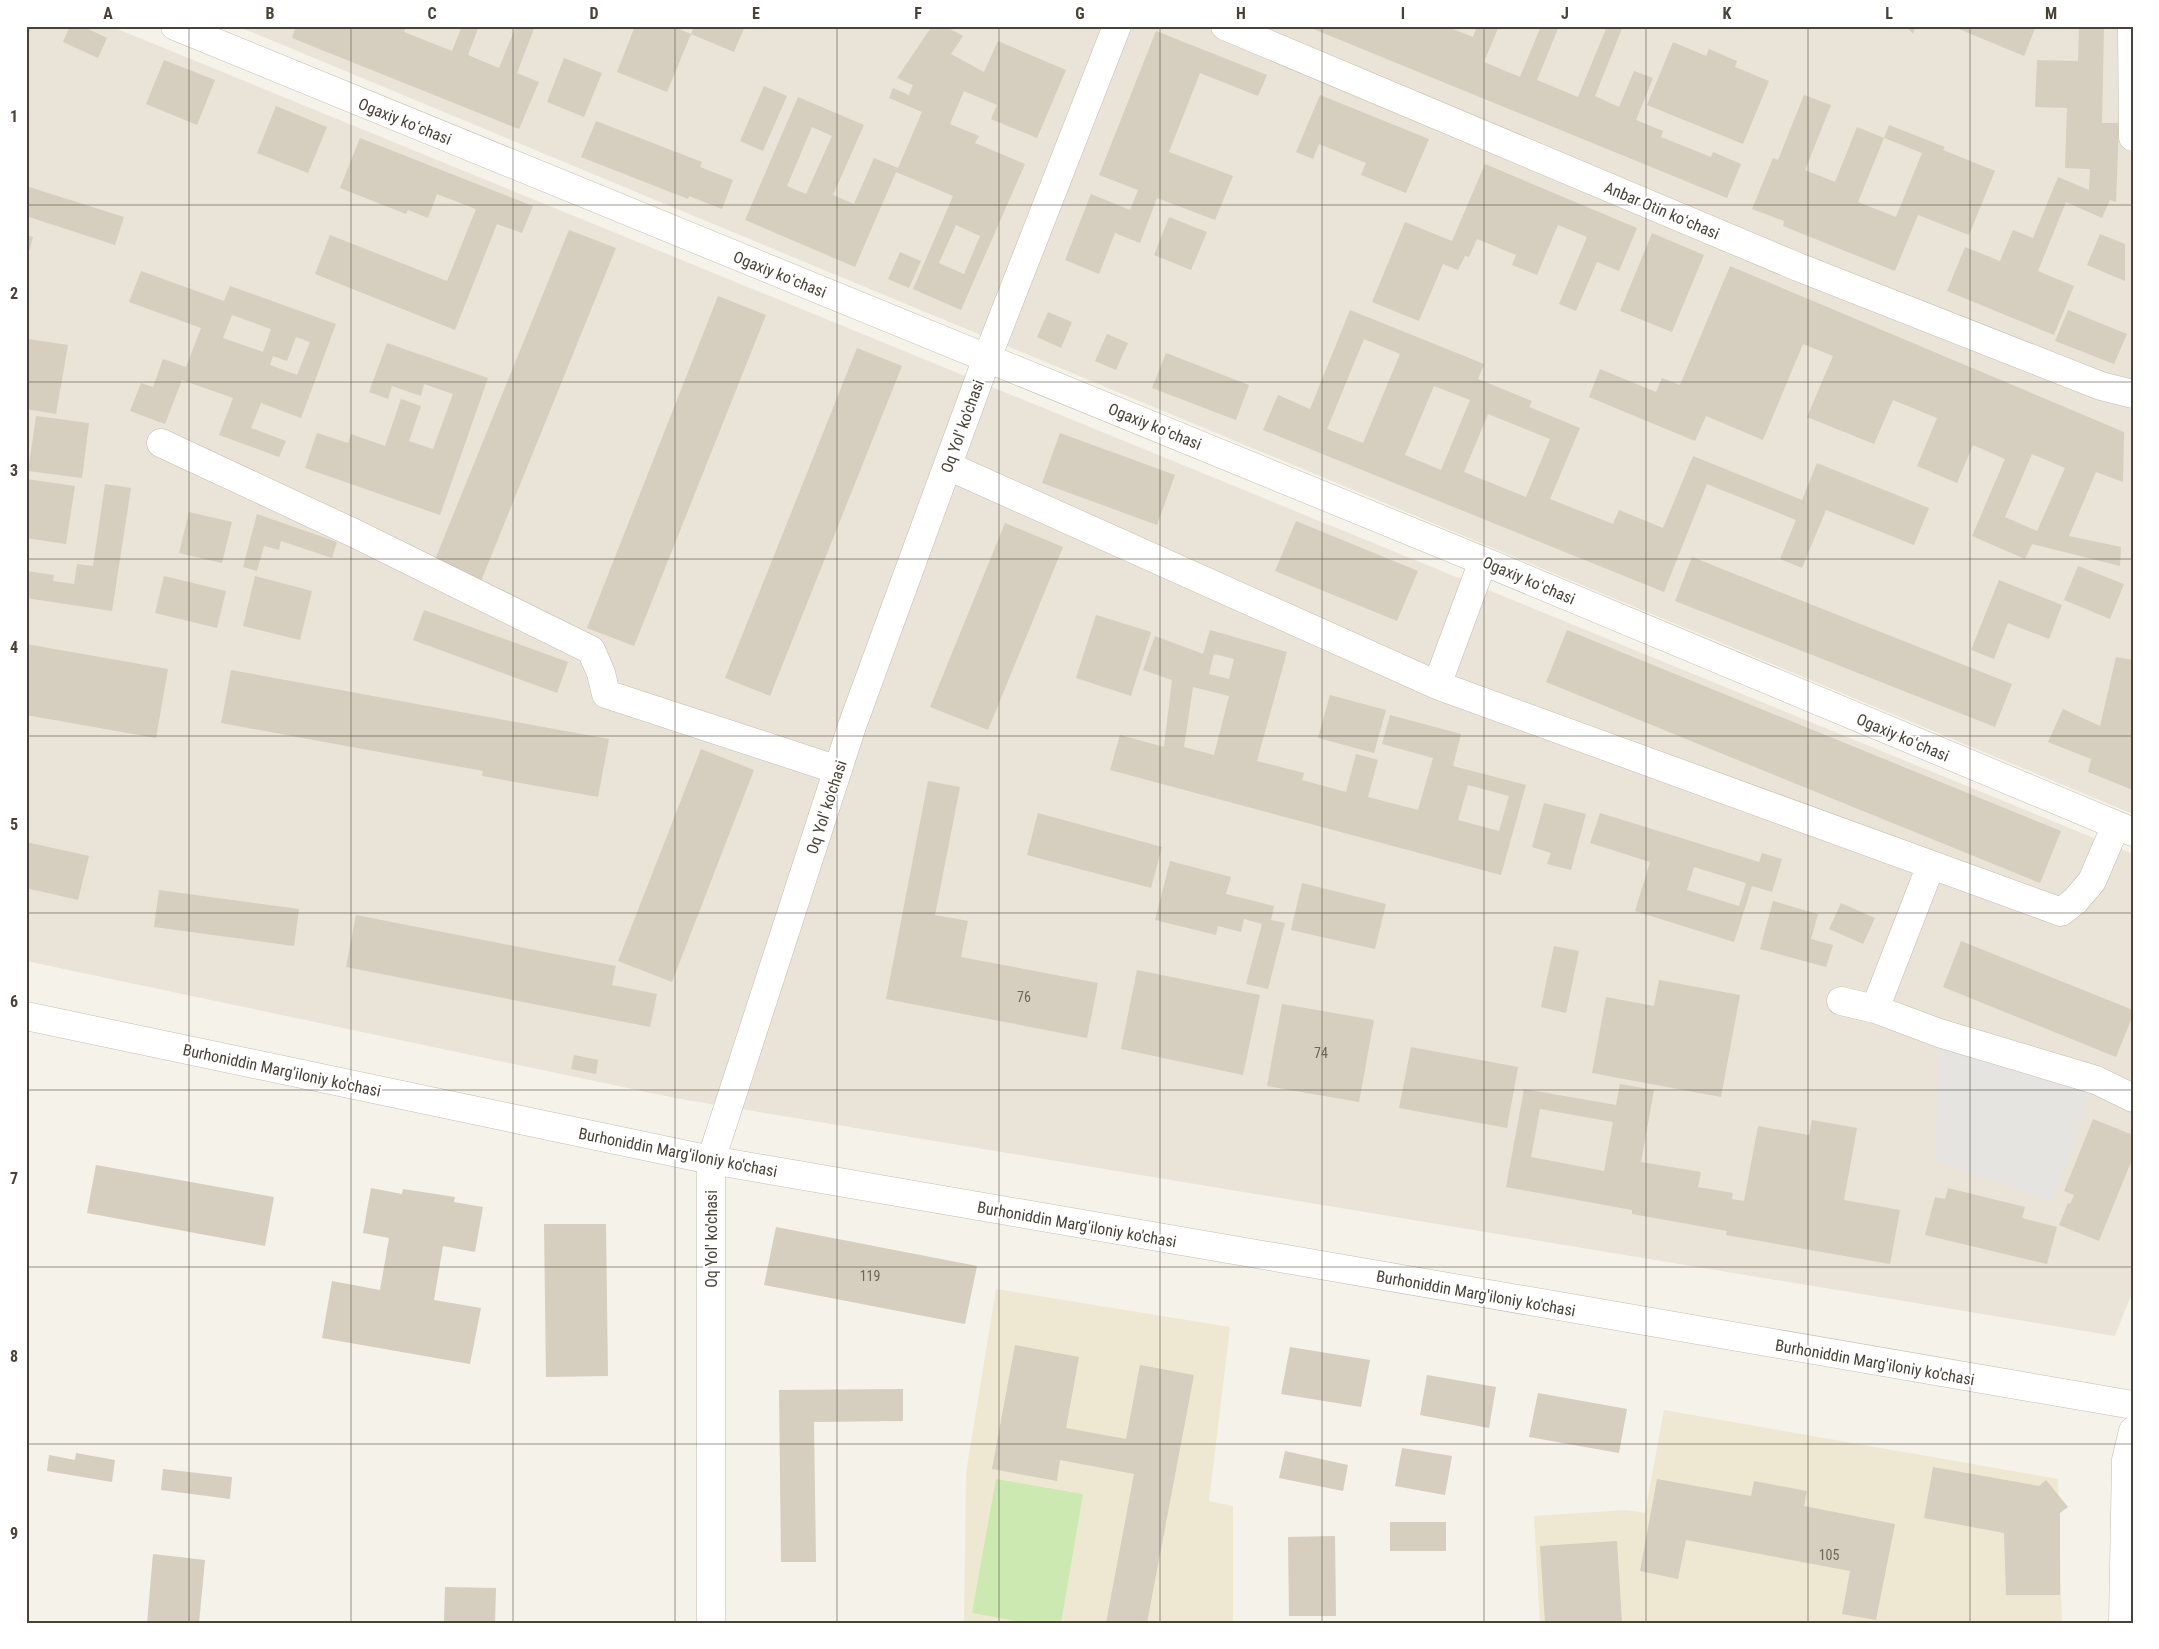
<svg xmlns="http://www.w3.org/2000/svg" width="2159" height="1649" font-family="'Roboto Condensed',sans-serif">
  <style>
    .residential { fill: #e9e4d7 }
    .education { fill: #eee8d2 }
    .green { fill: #cce9b1 }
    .parking { fill: #e6e4e0 }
    .building { fill: #d6cebe; fill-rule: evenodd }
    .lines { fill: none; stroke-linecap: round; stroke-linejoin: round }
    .minor-casing { stroke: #c3bdae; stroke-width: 29 }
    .minor { stroke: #fff; stroke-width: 28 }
    .grid { fill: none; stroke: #484337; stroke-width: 1; stroke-opacity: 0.55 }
    .labels { text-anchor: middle; stroke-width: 4; stroke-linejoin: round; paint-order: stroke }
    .number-label { font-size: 14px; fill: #6c6659 }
    .street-label { font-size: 16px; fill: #484337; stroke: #fff }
    .neatline { fill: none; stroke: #484337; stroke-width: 2 }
    .grid-label { font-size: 16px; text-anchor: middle; font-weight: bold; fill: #484337 }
  </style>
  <rect width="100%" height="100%" fill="#f4f2e9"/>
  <!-- residential -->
  <path class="residential" d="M 26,26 L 110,26 L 2133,854 L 2133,1290 L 2115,1336 L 675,1098 L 26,961 Z
    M 237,26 L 2133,26 L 2133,814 Z"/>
  <!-- education -->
  <path class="education" d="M 996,1289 L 1230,1327 L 1209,1501 L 1233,1506 L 1233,1623 L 964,1623 L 966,1473 Z
    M 1664,1410 L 2058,1479 L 2062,1623 L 1540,1623 L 1534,1516 L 1627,1510 L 1645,1513 Z"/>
  <!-- green -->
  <path class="green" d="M 996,1479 L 1083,1494 L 1061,1623 L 1028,1623 L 972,1613 Z"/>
  <!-- parking -->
  <path class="parking" d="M 1939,1033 L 2096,1080 L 2053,1202 L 1935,1161 Z"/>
  <!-- building -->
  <path class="building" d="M 26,26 L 32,26 L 26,40 Z
    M 70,26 L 82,26 L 107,38 L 98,58 L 63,42 Z
    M 296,26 L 406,26 L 404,32 L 452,51 L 462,26 L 479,26 L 468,55 L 499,68 L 516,26 L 535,26 L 517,73 L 539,82 L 519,129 L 292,38 Z
    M 635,26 L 672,26 L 691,34 L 694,26 L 745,26 L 734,52 L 691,34 L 667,92 L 617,72 Z
    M 932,26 L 945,26 L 963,36 L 951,54 L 984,72 L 998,41 L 1066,70 L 1037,138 L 991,119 L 997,105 L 964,91 L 950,124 L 979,136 L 975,143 L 1025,164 L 961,310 L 913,289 L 953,196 L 896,172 L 855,267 L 745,220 L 798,97 L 864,125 L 833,195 L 854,204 L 874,158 L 898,168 L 922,112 L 889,98 L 893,88 L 909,95 L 913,85 L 897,78 ZM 812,127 L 832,136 L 806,194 L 787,186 ZM 956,225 L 980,236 L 964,274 L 939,263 Z
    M 1306,26 L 1446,26 L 1473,37 L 1477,26 L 1499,26 L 1484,62 L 1520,77 L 1541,26 L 1559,26 L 1537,80 L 1578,97 L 1607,26 L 1623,26 L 1595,96 L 1619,107 L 1634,71 L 1653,78 L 1636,120 L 1663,131 L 1661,137 L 1711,157 L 1713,152 L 1741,164 L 1727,198 Z
    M 1906,26 L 1916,26 L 1913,34 Z
    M 1960,26 L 2036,26 L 2024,56 L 1959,29 Z
    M 2079,26 L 2104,26 L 2102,123 L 2119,123 L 2116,202 L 2110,200 L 2102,218 L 2066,202 L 2038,271 L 2074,286 L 2054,335 L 1947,291 L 1965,247 L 2000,261 L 2013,230 L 2033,238 L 2058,177 L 2089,190 L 2090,169 L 2065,168 L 2067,108 L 2035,107 L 2037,60 L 2078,61 Z
    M 1156,31 L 1267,75 L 1258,96 L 1200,73 L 1169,152 L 1233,176 L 1215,220 L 1157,198 L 1140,243 L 1115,233 L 1099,274 L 1065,260 L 1091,194 L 1130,210 L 1138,190 L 1099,175 Z
    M 1673,42 L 1706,56 L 1709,49 L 1737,61 L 1735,67 L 1769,81 L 1743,144 L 1647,105 Z
    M 564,58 L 602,73 L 584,117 L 547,102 Z
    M 164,60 L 215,80 L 197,125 L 146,104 Z
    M 764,86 L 787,96 L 763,151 L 740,141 Z
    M 1320,95 L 1429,139 L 1406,193 L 1361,175 L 1366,163 L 1319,144 L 1313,159 L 1296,152 Z
    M 1804,95 L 1831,105 L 1805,170 L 1835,182 L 1857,127 L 1884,138 L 1889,125 L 1945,147 L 1943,150 L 1995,171 L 1969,235 L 1918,215 L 1895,271 L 1783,226 L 1784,221 L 1752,209 L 1773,158 L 1778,160 ZM 1884,138 L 1922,153 L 1896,217 L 1858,202 Z
    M 276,106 L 327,127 L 308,173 L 257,153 Z
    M 596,121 L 702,162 L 700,167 L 733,180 L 722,209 L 689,196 L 688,199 L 581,157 Z
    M 360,138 L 533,206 L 522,233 L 497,224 L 455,330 L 315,274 L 330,235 L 447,281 L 476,209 L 437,194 L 428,218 L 408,210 L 406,214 L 340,188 Z
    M 1485,164 L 1637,228 L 1619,271 L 1597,262 L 1576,311 L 1559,304 L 1587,237 L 1558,225 L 1537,275 L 1512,265 L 1516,255 L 1477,239 L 1469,257 L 1465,256 L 1458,270 L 1443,264 L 1419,321 L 1372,302 L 1405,222 L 1452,241 Z
    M 26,186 L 124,217 L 115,245 L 26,216 Z
    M 1169,217 L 1207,232 L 1191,270 L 1154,255 Z
    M 569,230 L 616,248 L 481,581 L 434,562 Z
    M 1652,233 L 1704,255 L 1672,332 L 1620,311 Z
    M 2100,234 L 2125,244 L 2125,281 L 2087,265 Z
    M 26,235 L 33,237 L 27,259 L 26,259 Z
    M 900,252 L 921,261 L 909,288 L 888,279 Z
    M 1730,266 L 2124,432 L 2123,482 L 2096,472 L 2069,536 L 2121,547 L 2120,566 L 2032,544 L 2025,559 L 1972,536 L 2005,459 L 1973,445 L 1957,483 L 1917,466 L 1937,418 L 1893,400 L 1874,444 L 1807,417 L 1833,356 L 1803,344 L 1763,440 L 1706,416 L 1695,441 L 1589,397 L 1600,369 L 1656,392 L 1662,378 L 1680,385 ZM 2032,454 L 2065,468 L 2037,531 L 2005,517 Z
    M 141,271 L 224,301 L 230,286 L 336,324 L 301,418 L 261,403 L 251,428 L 286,441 L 279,457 L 219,435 L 233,398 L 182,380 L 165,424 L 130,411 L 141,383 L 153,387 L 163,359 L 186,367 L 201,328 L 129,302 ZM 232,315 L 271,329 L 263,352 L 223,338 ZM 296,337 L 310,342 L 297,375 L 270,365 L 273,356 L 287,361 Z
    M 718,296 L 766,315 L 634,646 L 587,628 Z
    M 1350,310 L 1484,364 L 1478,379 L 1532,401 L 1529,407 L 1580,428 L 1550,499 L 1613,524 L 1619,510 L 1663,528 L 1693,456 L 1802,500 L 1817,463 L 1929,508 L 1914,545 L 1826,510 L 1802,568 L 1780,559 L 1796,520 L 1707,484 L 1664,592 L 1263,430 L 1278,395 L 1310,409 ZM 1364,339 L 1400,354 L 1363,443 L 1327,429 ZM 1434,386 L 1470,400 L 1441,470 L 1405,455 ZM 1488,414 L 1550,439 L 1526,497 L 1464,472 Z
    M 2068,310 L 2127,334 L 2114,364 L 2055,341 Z
    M 1048,312 L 1072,322 L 1061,348 L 1037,337 Z
    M 1107,334 L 1128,343 L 1116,370 L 1095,361 Z
    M 28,339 L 68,345 L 56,414 L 26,409 Z
    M 387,343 L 488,378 L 440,515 L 305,468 L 317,433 L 348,443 L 351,434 L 385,446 L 401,399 L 421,406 L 409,441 L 433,449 L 453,394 L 424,384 L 421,396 L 392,386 L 388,399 L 369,392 Z
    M 857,348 L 902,366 L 770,696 L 725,678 Z
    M 1166,353 L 1249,385 L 1236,420 L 1152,388 Z
    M 36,416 L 89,423 L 82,478 L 28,471 Z
    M 1060,433 L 1175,475 L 1157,525 L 1042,483 Z
    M 26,479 L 75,486 L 66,544 L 26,538 Z
    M 105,484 L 131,488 L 112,611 L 26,598 L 26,571 L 54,575 L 53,581 L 74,584 L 77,564 L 93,566 Z
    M 189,512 L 232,522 L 222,563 L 179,553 Z
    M 257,514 L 337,542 L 332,558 L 281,541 L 279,550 L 264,546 L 257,571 L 243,567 Z
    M 1296,521 L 1418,571 L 1397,621 L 1275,571 Z
    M 1005,523 L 1063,547 L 988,730 L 930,707 Z
    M 1692,557 L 2012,684 L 1995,727 L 1675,601 Z
    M 2078,566 L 2124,584 L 2110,619 L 2064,600 Z
    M 164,576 L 226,591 L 217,628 L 155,613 Z
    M 255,576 L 312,591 L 300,640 L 243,626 Z
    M 1999,580 L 2062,605 L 2049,639 L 2008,623 L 1994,659 L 1971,650 Z
    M 424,610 L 568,662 L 557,693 L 413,640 Z
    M 1096,615 L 1151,632 L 1131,696 L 1076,678 Z
    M 1210,630 L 1287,652 L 1257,761 L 1304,773 L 1302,780 L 1346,792 L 1356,754 L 1378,760 L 1368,797 L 1418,810 L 1433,758 L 1382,744 L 1390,715 L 1461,734 L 1453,766 L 1526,785 L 1501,875 L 1110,770 L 1120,735 L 1164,747 L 1172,680 L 1143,670 L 1155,636 L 1203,654 ZM 1214,654 L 1234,659 L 1229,679 L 1209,674 ZM 1193,687 L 1229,696 L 1214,755 L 1184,747 ZM 1468,785 L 1509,796 L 1499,831 L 1458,820 Z
    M 1567,630 L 2061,831 L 2040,883 L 1546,682 Z
    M 26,644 L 168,669 L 156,738 L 26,715 Z
    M 2116,657 L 2133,660 L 2131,726 L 2133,727 L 2133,790 L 2088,772 L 2091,759 L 2048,742 L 2063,709 L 2100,726 Z
    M 231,670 L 609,739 L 598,797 L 482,776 L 483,771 L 221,723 Z
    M 1330,695 L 1386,710 L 1374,753 L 1318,738 Z
    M 701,749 L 754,770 L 672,982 L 618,961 Z
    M 928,781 L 960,787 L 935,915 L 968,921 L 961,957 L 1098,983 L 1087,1038 L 886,999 Z
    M 1544,803 L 1586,814 L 1571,870 L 1547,864 L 1551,853 L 1532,847 Z
    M 1038,813 L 1162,847 L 1151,888 L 1027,855 Z
    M 1600,813 L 1759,862 L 1762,853 L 1782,859 L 1772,892 L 1752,886 L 1734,942 L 1635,911 L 1650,862 L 1590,843 ZM 1694,867 L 1746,883 L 1739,906 L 1687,890 Z
    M 26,842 L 89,856 L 78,900 L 26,888 Z
    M 1170,861 L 1231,877 L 1226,894 L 1274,906 L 1271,920 L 1285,923 L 1268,989 L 1246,984 L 1262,924 L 1244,919 L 1241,932 L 1218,926 L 1216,935 L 1155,920 Z
    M 1302,883 L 1386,904 L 1375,949 L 1291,930 Z
    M 159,890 L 299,909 L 294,946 L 154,927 Z
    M 1773,901 L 1818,914 L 1811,939 L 1833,945 L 1826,967 L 1760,949 Z
    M 1841,903 L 1875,918 L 1863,944 L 1829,929 Z
    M 356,915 L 616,966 L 612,985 L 657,994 L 650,1027 L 346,967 Z
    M 1961,941 L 2133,1010 L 2133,1015 L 2116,1057 L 1943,987 Z
    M 1554,946 L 1579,951 L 1566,1013 L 1541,1007 Z
    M 1137,970 L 1260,995 L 1243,1075 L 1121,1049 Z
    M 1659,980 L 1740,995 L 1721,1097 L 1592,1073 L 1606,997 L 1654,1006 Z
    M 1282,1004 L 1374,1020 L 1359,1102 L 1267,1086 Z
    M 1411,1047 L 1518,1067 L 1507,1128 L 1399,1108 Z
    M 574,1055 L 598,1060 L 596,1074 L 571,1069 Z
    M 1620,1084 L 1654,1090 L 1641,1162 L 1701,1172 L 1698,1187 L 1733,1193 L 1732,1199 L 1744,1201 L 1758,1126 L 1809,1135 L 1812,1120 L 1857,1128 L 1844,1200 L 1900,1210 L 1890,1264 L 1726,1235 L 1727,1231 L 1632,1214 L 1632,1210 L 1506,1187 L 1524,1089 L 1616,1105 ZM 1540,1109 L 1613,1122 L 1604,1171 L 1531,1157 Z
    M 2093,1119 L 2133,1135 L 2133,1157 L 2099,1241 L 2059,1225 L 2068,1203 L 2070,1204 L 2074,1195 L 2064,1191 Z
    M 96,1165 L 274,1197 L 265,1246 L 87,1213 Z
    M 371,1188 L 402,1194 L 403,1189 L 455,1197 L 454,1202 L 483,1207 L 475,1252 L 443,1246 L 434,1300 L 481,1308 L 470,1364 L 322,1338 L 332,1281 L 380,1290 L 389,1238 L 363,1233 Z
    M 1948,1188 L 2025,1207 L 2022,1218 L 2057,1227 L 2047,1264 L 1925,1235 L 1935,1197 L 1945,1199 Z
    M 544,1224 L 606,1224 L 608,1376 L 546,1377 Z
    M 776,1227 L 977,1266 L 965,1324 L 764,1285 Z
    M 1015,1345 L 1079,1357 L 1066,1428 L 1126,1439 L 1140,1365 L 1194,1375 L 1147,1623 L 1106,1623 L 1134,1474 L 1060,1460 L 1057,1481 L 992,1469 Z
    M 1290,1347 L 1370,1360 L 1361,1407 L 1281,1394 Z
    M 1427,1375 L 1496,1387 L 1489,1428 L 1420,1415 Z
    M 903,1389 L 903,1421 L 814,1422 L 816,1562 L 781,1562 L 779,1390 Z
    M 1538,1393 L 1627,1409 L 1619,1453 L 1529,1437 Z
    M 1402,1448 L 1452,1456 L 1445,1495 L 1395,1486 Z
    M 1285,1451 L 1348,1465 L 1343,1491 L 1279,1478 Z
    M 76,1453 L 115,1460 L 112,1482 L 47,1471 L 49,1455 L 75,1460 Z
    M 1933,1467 L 2039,1486 L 2046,1480 L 2068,1507 L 2060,1513 L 2060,1595 L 2006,1595 L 2004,1533 L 1924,1518 Z
    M 163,1469 L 232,1477 L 230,1499 L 161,1490 Z
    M 1657,1479 L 1751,1496 L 1754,1481 L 1807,1491 L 1804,1506 L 1895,1524 L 1876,1620 L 1842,1614 L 1850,1571 L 1686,1540 L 1678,1579 L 1640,1571 Z
    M 1390,1522 L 1446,1522 L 1446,1551 L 1390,1551 Z
    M 1335,1536 L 1336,1616 L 1289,1616 L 1288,1537 Z
    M 1617,1541 L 1622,1623 L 1545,1623 L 1540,1546 Z
    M 153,1554 L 205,1560 L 199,1623 L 147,1623 Z
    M 445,1587 L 496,1588 L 495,1623 L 444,1623 Z"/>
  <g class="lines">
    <!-- minor casing -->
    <g class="minor-casing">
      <path id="minor" d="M 175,26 L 1483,561 L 2133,832
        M 1225,26 L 1798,267 L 2101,386 L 2133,394
        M 2132,26 L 2133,137
        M 161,443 L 356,534 L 591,650 L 601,673 L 606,694 L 838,770
        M 948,466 L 1437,685 L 2061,912 L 2075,901 L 2092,881 L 2116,825
        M 1437,685 L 1483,561
        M 1841,1001 L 1875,1009 L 1939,1033 L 2096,1080 L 2133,1098
        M 1875,1009 L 1931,865
        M 26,1016 L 711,1160 L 2133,1405
        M 711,1623 L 711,1160 L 852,726 L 987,358 L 1117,26
        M 2123,1623 L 2126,1460 L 2133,1431"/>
    </g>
    <!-- minor -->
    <use href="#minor" class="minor"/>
  </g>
  <!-- grid -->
  <path class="grid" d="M 189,26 L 189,1623M 351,26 L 351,1623M 513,26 L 513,1623M 675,26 L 675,1623M 837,26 L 837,1623M 999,26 L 999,1623M 1160,26 L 1160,1623M 1322,26 L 1322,1623M 1484,26 L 1484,1623M 1646,26 L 1646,1623M 1808,26 L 1808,1623M 1970,26 L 1970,1623M 26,205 L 2133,205M 26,382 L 2133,382M 26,559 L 2133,559M 26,736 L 2133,736M 26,913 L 2133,913M 26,1090 L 2133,1090M 26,1267 L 2133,1267M 26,1444 L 2133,1444"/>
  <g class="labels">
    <!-- number labels -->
    <g class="number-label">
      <text x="1024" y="1002">76</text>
      <text x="1321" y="1058">74</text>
      <text x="870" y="1281">119</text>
      <text x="1829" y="1560">105</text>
    </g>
    <!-- street labels -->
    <g class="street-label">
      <text transform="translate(405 121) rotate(22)" y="6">Ogaxiy koʻchasi</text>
      <text transform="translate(1662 210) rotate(23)" y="6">Anbar Otin koʻchasi</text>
      <text transform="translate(780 274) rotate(22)" y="6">Ogaxiy koʻchasi</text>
      <text transform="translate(962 426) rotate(-70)" y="6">Oq Yol' ko'chasi</text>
      <text transform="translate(1155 426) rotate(22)" y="6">Ogaxiy koʻchasi</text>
      <text transform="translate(1529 580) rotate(23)" y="6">Ogaxiy koʻchasi</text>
      <text transform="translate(1903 737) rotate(23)" y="6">Ogaxiy koʻchasi</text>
      <text transform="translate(826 807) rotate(-72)" y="6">Oq Yol' ko'chasi</text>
      <text transform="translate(282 1070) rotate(12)" y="6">Burhoniddin Marg'iloniy ko'chasi</text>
      <text transform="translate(678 1152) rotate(11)" y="6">Burhoniddin Marg'iloniy ko'chasi</text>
      <text transform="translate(1077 1224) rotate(10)" y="6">Burhoniddin Marg'iloniy ko'chasi</text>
      <text transform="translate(711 1239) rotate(-90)" y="6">Oq Yol' ko'chasi</text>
      <text transform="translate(1476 1293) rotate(10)" y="6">Burhoniddin Marg'iloniy ko'chasi</text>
      <text transform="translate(1875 1362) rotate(10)" y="6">Burhoniddin Marg'iloniy ko'chasi</text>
    </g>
  </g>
  <!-- border -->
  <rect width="2159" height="1649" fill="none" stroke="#ffffff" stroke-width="55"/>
  <rect x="28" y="28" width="2104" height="1594" class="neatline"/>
  <g class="grid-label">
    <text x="108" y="19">A</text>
    <text x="270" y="19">B</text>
    <text x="432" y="19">C</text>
    <text x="594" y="19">D</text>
    <text x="756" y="19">E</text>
    <text x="918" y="19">F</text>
    <text x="1080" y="19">G</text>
    <text x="1241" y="19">H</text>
    <text x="1403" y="19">I</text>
    <text x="1565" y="19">J</text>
    <text x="1727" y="19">K</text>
    <text x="1889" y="19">L</text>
    <text x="2051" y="19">M</text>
    <text x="14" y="122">1</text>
    <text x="14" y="299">2</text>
    <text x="14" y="476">3</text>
    <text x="14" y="653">4</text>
    <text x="14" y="830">5</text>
    <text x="14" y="1007">6</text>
    <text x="14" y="1184">7</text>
    <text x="14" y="1362">8</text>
    <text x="14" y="1539">9</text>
  </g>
</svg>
